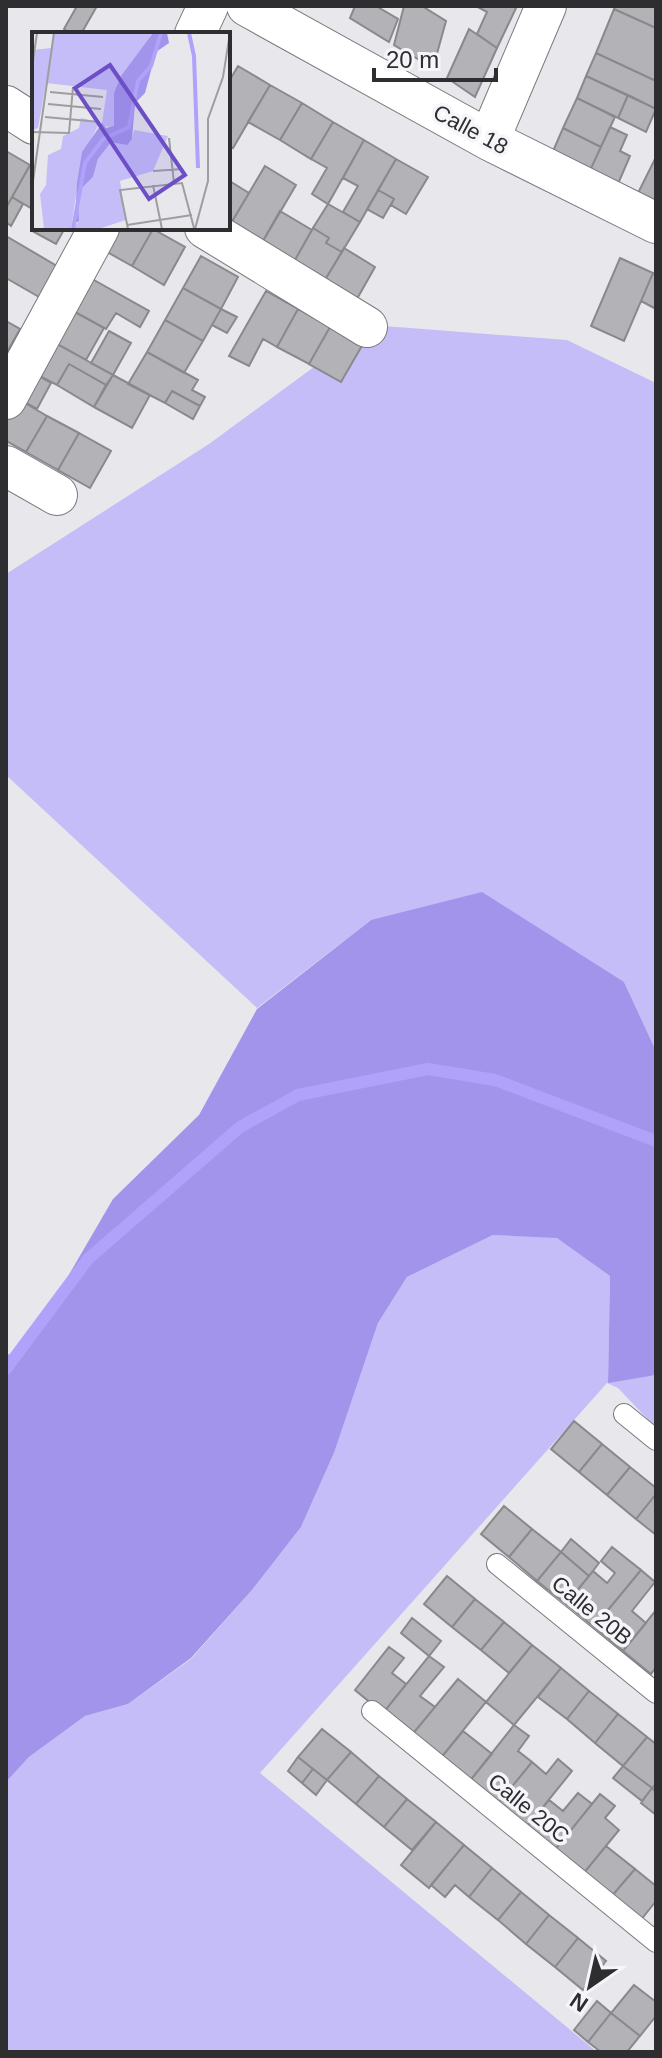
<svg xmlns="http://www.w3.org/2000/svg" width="662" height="2058" font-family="Helvetica,sans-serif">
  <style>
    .green { fill: #c4bdf8 }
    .forest { fill: #a294eb }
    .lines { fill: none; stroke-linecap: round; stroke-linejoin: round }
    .stream { stroke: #b0a2fa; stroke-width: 12 }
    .building { fill: #b3b2b6; stroke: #89888c; stroke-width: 2 }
    .service-casing { stroke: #7a7a7d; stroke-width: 22 }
    .minor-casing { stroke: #7a7a7d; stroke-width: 42 }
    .service { stroke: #fff; stroke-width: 20 }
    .minor { stroke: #fff; stroke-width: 40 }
    .labels { text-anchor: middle; stroke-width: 7; stroke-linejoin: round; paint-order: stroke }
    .street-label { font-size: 22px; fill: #2e2e30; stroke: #f6f5f9 }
    .inset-river { fill: none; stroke: #b0a2fa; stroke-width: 4 }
    .inset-road { fill: none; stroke: #9e9ea1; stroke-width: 2 }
    .view { fill: #6c4ec7; fill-opacity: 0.15; stroke: #6c4ec7; stroke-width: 4 }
    .inset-edge { fill: none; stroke: #2e2e30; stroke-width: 4 }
  </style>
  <rect width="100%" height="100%" fill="#e8e8ec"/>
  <!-- green -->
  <path class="green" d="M 371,325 L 567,340 L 656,383 L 656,1051 L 624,982 L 371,920 L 257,1008 L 6,775 L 6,574 L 209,444 Z
    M 493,1235 L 557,1237 L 610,1276 L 608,1382 L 656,1375 L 656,1428 L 618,1388 L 607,1383 L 260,1773 L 597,2052 L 6,2052 L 6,1782 L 29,1757 L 85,1716 L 128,1704 L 191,1659 L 252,1590 L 301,1527 L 334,1453 L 378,1323 L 407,1277 Z"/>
  <!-- forest -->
  <path class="forest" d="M 482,892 L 624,982 L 656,1051 L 656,1375 L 608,1383 L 610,1276 L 557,1238 L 493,1235 L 407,1277 L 378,1323 L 334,1453 L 301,1527 L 252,1590 L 191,1658 L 128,1704 L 85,1716 L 29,1757 L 6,1782 L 6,1354 L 21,1357 L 113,1199 L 199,1115 L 257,1009 L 371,920 Z"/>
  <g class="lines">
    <!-- stream -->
    <path class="stream" d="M 6,1369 L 88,1259 L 240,1127 L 298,1095 L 428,1069 L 495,1080 L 656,1141"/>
  </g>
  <!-- building -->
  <path class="building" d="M 77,6 L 97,6 L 81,34 L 72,34 L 64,29 Z
    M 355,6 L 376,6 L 398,19 L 389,42 L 350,18 Z
    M 404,6 L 422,6 L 446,21 L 433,68 L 394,45 Z
    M 476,6 L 517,6 L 497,48 L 477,34 L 487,12 Z
    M 615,6 L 656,6 L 656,28 L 614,9 Z
    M 614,9 L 656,28 L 656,81 L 596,53 Z
    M 469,29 L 497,48 L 475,97 L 447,78 Z
    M 596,53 L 656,81 L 656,109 L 586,76 Z
    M 238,66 L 270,85 L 233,148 L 228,145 L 228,117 L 231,112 L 228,110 L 228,83 Z
    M 586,76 L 628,95 L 618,118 L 577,98 Z
    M 270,85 L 302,103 L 280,140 L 248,122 Z
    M 628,95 L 656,109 L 646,132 L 618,118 Z
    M 577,98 L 615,117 L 601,147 L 563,128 Z
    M 302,103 L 333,122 L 311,159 L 280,140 Z
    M 333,122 L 364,140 L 328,204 L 312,194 L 327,168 L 311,159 Z
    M 610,127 L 627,135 L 620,151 L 630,156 L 615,191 L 587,177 Z
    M 563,128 L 601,147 L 587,177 L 550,158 Z
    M 364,140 L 396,159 L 360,222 L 343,212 L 358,186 L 343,178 Z
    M 6,151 L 30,165 L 6,208 Z
    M 656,157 L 656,212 L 634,201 Z
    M 396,159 L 428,177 L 406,214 L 391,205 L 394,199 L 378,190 Z
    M 30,165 L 34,167 L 34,210 L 12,197 Z
    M 265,166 L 296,185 L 259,248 L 227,230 Z
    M 228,180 L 249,193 L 227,230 L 228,228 Z
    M 378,190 L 394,199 L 383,218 L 367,209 Z
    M 12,197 L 23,204 L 11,226 L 6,222 L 6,208 Z
    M 328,204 L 360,222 L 342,252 L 326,243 L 329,238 L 313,228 Z
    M 280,211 L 312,230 L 291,267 L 259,248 Z
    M 36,228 L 65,228 L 56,244 L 34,232 Z
    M 112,228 L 153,229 L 132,266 L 100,248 Z
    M 313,228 L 329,238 L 326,243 L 342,252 L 322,285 L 291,267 Z
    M 153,229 L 185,247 L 164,285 L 132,266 Z
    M 6,236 L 57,266 L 39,297 L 6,278 Z
    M 344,248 L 375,267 L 354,304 L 322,285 Z
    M 201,256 L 238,277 L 221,309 L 183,288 Z
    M 620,258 L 653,273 L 624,341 L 591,326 Z
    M 653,273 L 656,274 L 656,309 L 641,301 Z
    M 85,275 L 149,311 L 140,327 L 116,313 L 106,329 L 66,307 Z
    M 183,288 L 221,309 L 203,341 L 165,320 Z
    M 266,291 L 298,309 L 277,347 L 263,339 L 249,366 L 229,356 Z
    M 66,307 L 104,328 L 86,360 L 48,339 Z
    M 221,309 L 237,317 L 227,333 L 212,325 Z
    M 298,309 L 330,327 L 309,364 L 277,347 Z
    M 165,320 L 203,341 L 184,373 L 147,352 Z
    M 6,321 L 20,329 L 6,354 Z
    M 330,327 L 363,344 L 341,382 L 309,364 Z
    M 109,331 L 131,343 L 113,375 L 91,363 Z
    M 48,339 L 113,375 L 106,385 L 69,364 L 57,385 L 30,371 Z
    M 147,352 L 198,380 L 192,390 L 205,397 L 200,406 L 172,391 L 165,403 L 128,384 Z
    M 69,364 L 106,385 L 94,407 L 57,385 Z
    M 30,371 L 51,383 L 37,409 L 15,397 Z
    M 113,375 L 150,395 L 132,428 L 94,407 Z
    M 172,391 L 200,406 L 193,419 L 165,403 Z
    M 15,397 L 47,416 L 26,452 L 6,441 L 6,413 Z
    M 47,416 L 79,433 L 58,470 L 26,452 Z
    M 79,433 L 111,451 L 90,488 L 58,470 Z
    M 574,1421 L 602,1444 L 579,1472 L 551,1449 Z
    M 602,1444 L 630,1467 L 607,1495 L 579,1472 Z
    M 630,1467 L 656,1488 L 656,1494 L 636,1519 L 607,1495 Z
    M 656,1494 L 656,1535 L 636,1519 Z
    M 504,1506 L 532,1529 L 509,1557 L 481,1534 Z
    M 532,1529 L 561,1552 L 537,1581 L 509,1557 Z
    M 571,1539 L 599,1563 L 589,1576 L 561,1552 Z
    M 612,1547 L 641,1570 L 594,1627 L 566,1604 L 593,1571 L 607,1583 L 615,1573 L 601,1561 Z
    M 561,1552 L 589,1576 L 566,1604 L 537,1581 Z
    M 641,1570 L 655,1582 L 632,1611 L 646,1623 L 623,1651 L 594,1627 Z
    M 447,1576 L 475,1599 L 452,1627 L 424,1604 Z
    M 475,1599 L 504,1622 L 481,1650 L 452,1627 Z
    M 656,1610 L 656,1667 L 651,1674 L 623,1651 Z
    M 412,1618 L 441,1641 L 429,1656 L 401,1633 Z
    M 504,1622 L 532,1645 L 509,1673 L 481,1650 Z
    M 532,1645 L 561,1668 L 514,1725 L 486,1702 Z
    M 389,1647 L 404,1658 L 392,1673 L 406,1684 L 383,1713 L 355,1690 Z
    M 429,1656 L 444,1667 L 420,1696 L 435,1707 L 411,1736 L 383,1713 Z
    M 561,1668 L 589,1691 L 567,1719 L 538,1697 Z
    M 458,1679 L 486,1702 L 440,1759 L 411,1736 Z
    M 589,1691 L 618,1714 L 595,1743 L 567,1719 Z
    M 618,1714 L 647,1737 L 623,1766 L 595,1743 Z
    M 514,1725 L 529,1736 L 518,1751 L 532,1762 L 497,1805 L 469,1782 Z
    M 322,1729 L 351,1752 L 327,1780 L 298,1757 Z
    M 463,1731 L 492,1754 L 469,1782 L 440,1759 Z
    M 647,1737 L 656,1744 L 656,1784 L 652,1788 L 623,1766 Z
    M 351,1752 L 379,1776 L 356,1804 L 327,1780 Z
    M 298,1757 L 313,1769 L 302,1783 L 288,1771 Z
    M 558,1759 L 572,1771 L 526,1828 L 497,1805 L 532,1762 L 546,1774 Z
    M 623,1766 L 652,1788 L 642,1801 L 613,1778 Z
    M 313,1769 L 327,1780 L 316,1795 L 302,1783 Z
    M 379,1776 L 407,1799 L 384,1827 L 356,1804 Z
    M 652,1788 L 656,1792 L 656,1815 L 641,1803 Z
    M 578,1793 L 592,1804 L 554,1851 L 526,1828 L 549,1800 L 563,1811 Z
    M 600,1794 L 615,1806 L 605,1818 L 619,1830 L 583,1874 L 554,1851 Z
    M 407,1799 L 436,1822 L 412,1850 L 384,1827 Z
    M 436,1822 L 464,1845 L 429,1888 L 401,1865 Z
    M 464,1845 L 492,1868 L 469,1897 L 455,1885 L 445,1897 L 431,1885 Z
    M 606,1846 L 635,1869 L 611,1897 L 583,1874 Z
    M 492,1868 L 521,1892 L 498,1920 L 469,1897 Z
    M 635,1869 L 656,1886 L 656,1901 L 640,1921 L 611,1897 Z
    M 521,1892 L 549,1915 L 526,1944 L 498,1920 Z
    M 549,1915 L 578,1938 L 555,1967 L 526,1944 Z
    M 578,1938 L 606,1961 L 583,1990 L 555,1967 Z
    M 634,1985 L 656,2002 L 656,2016 L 640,2036 L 611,2013 Z
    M 597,2001 L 611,2013 L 588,2042 L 574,2030 Z
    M 611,2013 L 640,2036 L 627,2052 L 601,2052 L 588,2042 Z"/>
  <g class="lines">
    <!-- service casing -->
    <g class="service-casing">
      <path id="service" d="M 624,1414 L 656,1440
        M 497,1564 L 656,1693
        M 372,1711 L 656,1942"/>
    </g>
    <!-- minor casing -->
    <g class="minor-casing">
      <path id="minor" d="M 247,6 L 489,140 L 656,223
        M 195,34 L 208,6
        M 6,106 L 34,124
        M 489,140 L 546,6
        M 205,228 L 367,327
        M 6,399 L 99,228
        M 6,466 L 57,495"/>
    </g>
    <!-- service -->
    <use href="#service" class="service"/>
    <!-- minor -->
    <use href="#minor" class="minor"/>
  </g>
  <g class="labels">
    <!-- street labels -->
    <g class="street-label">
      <text transform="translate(471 129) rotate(28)" y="8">Calle 18</text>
      <text transform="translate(592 1610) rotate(39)" y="8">Calle 20B</text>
      <text transform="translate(529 1808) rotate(39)" y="8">Calle 20C</text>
    </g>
  </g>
  <!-- overview -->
  <g transform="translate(32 32)">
    <rect width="198" height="198" fill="#e8e8ec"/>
    <path d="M 21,1 L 121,1 L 88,47 L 82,95 L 66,94 L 50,124 L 39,197 L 12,197 L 8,162 L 14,153 L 16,123 L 29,117 L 31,104 L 47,96 L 49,86 L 70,91 L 75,58 L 14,51 L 6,96 L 0,98 L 0,18 L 19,16 ZM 102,98 L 136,104 L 121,139 L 88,149 L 94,188 L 66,197 L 40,197 L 47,189 L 46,160 L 61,145 L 66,127 L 78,110 L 100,107 Z" fill="#c4bdf8"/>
    <path d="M 121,1 L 135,1 L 137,11 L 124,20 L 113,61 L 103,71 L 100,107 L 95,113 L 79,110 L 66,127 L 61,145 L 46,160 L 47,189 L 35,196 L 43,191 L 45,151 L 50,120 L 70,91 L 74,96 L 82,94 L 82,61 L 89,44 Z" fill="#a294eb"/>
    <path class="inset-river" d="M 157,1 L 162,24 L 166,136M 41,197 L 53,131 L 71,107 L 97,95 L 106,49 L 119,34 L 129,1"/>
    <path class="inset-road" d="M 0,35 L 5,1M 18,60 L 71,65M 16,72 L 69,77M 13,85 L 68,90M 0,100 L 37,101 L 41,55M 137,106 L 142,151M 121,139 L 151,137M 121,153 L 130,197M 0,156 L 22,1M 95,193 L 160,183M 96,197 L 88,158 L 150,151 L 162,196M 163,197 L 176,149 L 176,87 L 191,45 L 198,1"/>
    <path class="view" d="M 78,33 L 153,143 L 117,167 L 43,56 Z"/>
    <rect width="198" height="198" class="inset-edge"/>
  </g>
  <!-- border -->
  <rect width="662" height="2058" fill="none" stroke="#2e2e30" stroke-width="16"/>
  <!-- north arrow -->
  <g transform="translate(590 1986) rotate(214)" stroke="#f6f5f9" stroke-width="6" paint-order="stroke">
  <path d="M0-6L14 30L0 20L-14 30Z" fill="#2e2e30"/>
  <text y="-12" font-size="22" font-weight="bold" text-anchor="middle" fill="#2e2e30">N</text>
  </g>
  <!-- scale -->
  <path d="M374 68v12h122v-12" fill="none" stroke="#2e2e30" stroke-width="4"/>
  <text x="386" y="68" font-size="24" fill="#2e2e30" stroke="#f6f5f9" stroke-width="6" paint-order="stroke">20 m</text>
</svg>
